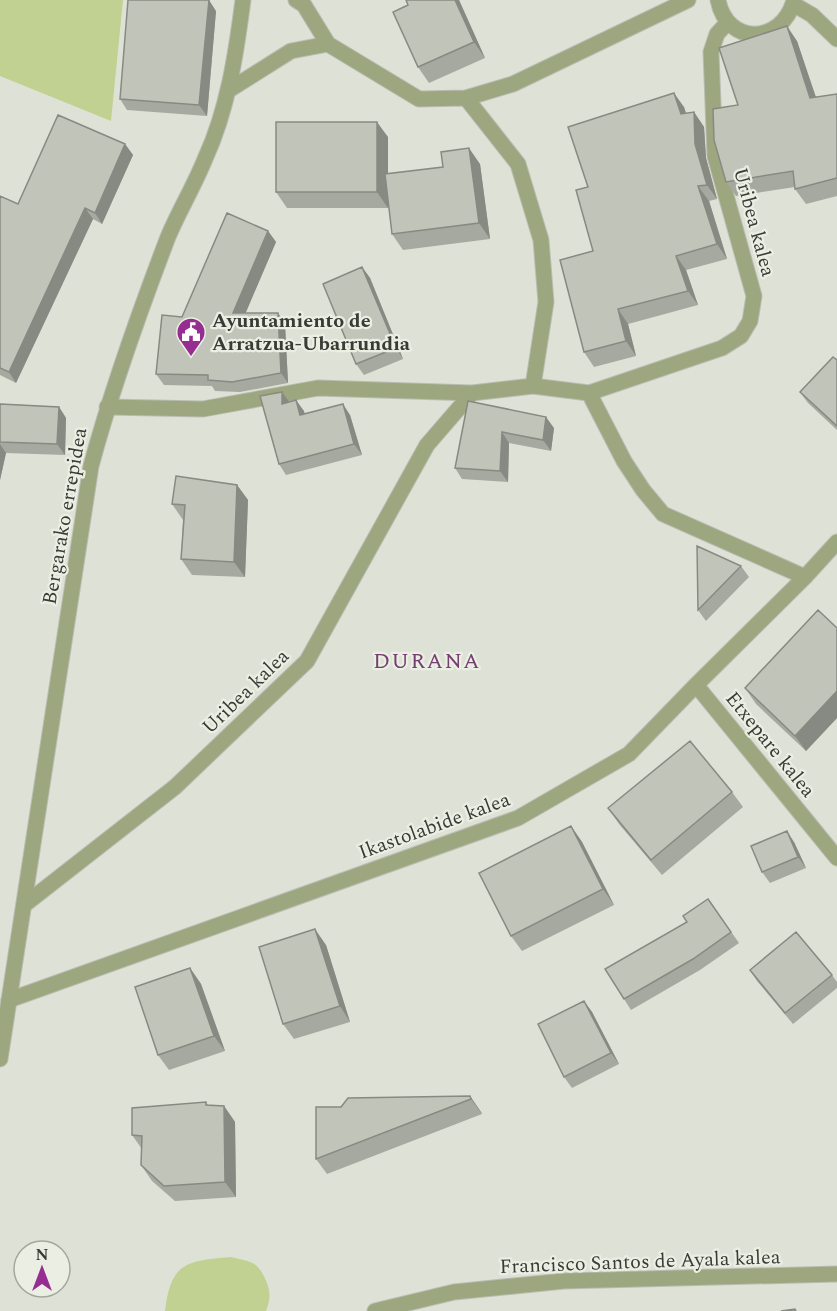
<svg xmlns="http://www.w3.org/2000/svg" width="837" height="1311" font-family="Spectral,serif">
  <style>
    .green { fill: #c0d191 }
    .lines { fill: none; stroke-linecap: round; stroke-linejoin: round }
    .minor-casing { stroke: #babdb3; stroke-width: 17 }
    .tertiary-casing { stroke: #babdb3; stroke-width: 17 }
    .minor { stroke: #9ca77f; stroke-width: 15 }
    .tertiary { stroke: #9ca77f; stroke-width: 15 }
    .wall { fill: #a6a99f }
    .shaded-wall { fill: #878a82 }
    .building { fill: #c1c5b9; stroke: #878a82; stroke-width: 1.5 }
    .labels { text-anchor: middle; stroke-width: 4.5; stroke-linejoin: round; paint-order: stroke }
    .street-label { font-size: 20px; fill: #393b36; stroke: #ebefe3 }
    .poi-label { font-size: 20px; font-weight: bold; fill: #393b36; stroke: #ebefe3; text-anchor: start }
    .quarter-label { font-size: 22px; letter-spacing: 1.5px; fill: #754071; stroke: #ebefe3 }
  </style>
  <rect width="100%" height="100%" fill="#dee2d6"/>
  <!-- green -->
  <path class="green" d="M 0,0 L 123,0 L 111,121 L 0,76 Z
    M 231,1257 C 252,1262 258,1261 267,1283 C 271,1294 270,1300 266,1311 L 165,1311 C 171,1262 186,1261 231,1257 Z"/>
  <g class="lines">
    <!-- minor casing -->
    <g class="minor-casing">
      <path id="minor" d="M 296,0 L 304,5 L 328,44 L 419,99 L 466,98 L 513,84 L 688,0
        M 718,0 C 727,46 782,45 794,0
        M 793,4 L 812,15 L 837,39
        M 229,90 L 291,51 L 328,44
        M 466,98 L 518,164 L 541,240 L 546,302 L 533,386
        M 589,393 L 624,461 L 643,490 L 663,514 L 805,577
        M 107,407 L 203,409 L 318,388 L 472,393 L 533,386 L 589,393 L 722,348 L 741,336 L 750,321 L 754,296 L 715,156 L 711,52 L 717,34 L 728,22
        M 696,685 L 837,858
        M 24,905 L 175,787 L 307,661 L 427,445 L 472,393
        M 9,1000 L 518,818 L 629,754 L 696,685 L 805,577 L 837,542
        M 375,1311 L 454,1292 L 564,1281 L 837,1274"/>
    </g>
    <!-- tertiary casing -->
    <g class="tertiary-casing">
      <path id="tertiary" d="M 0,1059 L 91,466 C 112,388 139,313 168,237 C 179,211 194,186 205,159 C 228,109 236,54 243,0"/>
    </g>
    <!-- minor -->
    <use href="#minor" class="minor"/>
    <!-- tertiary -->
    <use href="#tertiary" class="tertiary"/>
  </g>
  <!-- wall -->
  <path class="wall" d="M 406,0 L 459,0 L 485,58 L 429,83 L 418,67 L 408,5 Z
    M 216,11 L 207,116 L 127,110 L 120,99 Z
    M 797,41 L 815,97 L 837,94 L 837,196 L 806,204 L 795,189 L 795,187 L 736,196 L 726,182 L 738,105 Z
    M 684,107 L 686,113 L 694,112 L 704,127 L 706,158 L 717,199 L 709,201 L 727,259 L 686,270 L 698,305 L 628,324 L 636,356 L 594,367 L 584,352 L 593,251 Z
    M 388,137 L 388,174 L 480,164 L 490,239 L 403,250 L 392,234 L 388,202 L 388,208 L 287,208 L 276,192 Z
    M 125,144 L 133,155 L 102,224 L 93,219 L 16,383 L 0,375 L 0,196 L 18,204 Z
    M 268,231 L 276,242 L 245,313 L 278,313 L 285,324 L 288,383 L 240,392 L 215,391 L 212,386 L 164,385 L 156,374 L 182,317 Z
    M 362,267 L 370,278 L 403,359 L 364,375 L 356,364 Z
    M 837,360 L 837,430 L 808,403 L 800,392 Z
    M 282,392 L 289,402 L 304,411 L 304,414 L 350,415 L 362,455 L 286,475 L 279,464 Z
    M 468,401 L 554,428 L 551,451 L 509,443 L 508,482 L 462,479 L 455,468 Z
    M 0,404 L 59,407 L 66,418 L 65,455 L 6,453 L 0,480 Z
    M 237,485 L 248,500 L 245,577 L 192,575 L 181,559 L 183,520 L 172,504 Z
    M 741,566 L 749,577 L 706,621 L 698,610 Z
    M 837,628 L 837,718 L 806,751 L 756,704 L 745,688 Z
    M 732,792 L 743,807 L 662,875 L 619,824 L 608,808 Z
    M 571,826 L 582,842 L 614,905 L 522,951 L 511,936 Z
    M 794,842 L 806,868 L 770,883 L 762,872 Z
    M 708,899 L 739,943 L 700,970 L 631,1010 L 624,999 Z
    M 326,945 L 350,1022 L 294,1039 L 283,1024 Z
    M 190,968 L 201,984 L 225,1051 L 169,1070 L 158,1055 Z
    M 750,970 L 832,975 L 837,982 L 837,988 L 793,1024 L 757,981 Z
    M 584,1001 L 592,1012 L 619,1064 L 572,1088 L 564,1077 Z
    M 470,1096 L 481,1112 L 482,1114 L 327,1174 L 316,1159 L 341,1107 Z
    M 206,1102 L 208,1105 L 224,1106 L 235,1122 L 236,1197 L 175,1201 L 152,1181 L 141,1165 L 142,1149 L 132,1135 Z"/>
  <!-- shaded-wall -->
  <path class="shaded-wall" d="M 209,0 L 216,11 L 207,116 L 199,105 Z
    M 455,0 L 459,0 L 485,58 L 474,42 Z
    M 787,26 L 797,41 L 821,112 L 810,98 Z
    M 674,93 L 684,107 L 691,129 L 681,114 Z
    M 694,112 L 704,127 L 706,158 L 717,199 L 707,185 L 695,144 Z
    M 377,122 L 388,137 L 388,208 L 377,192 Z
    M 125,144 L 133,155 L 102,224 L 95,213 Z
    M 469,148 L 480,164 L 490,239 L 479,223 Z
    M 698,186 L 709,201 L 727,259 L 717,244 Z
    M 85,208 L 93,219 L 16,383 L 9,372 Z
    M 268,231 L 276,242 L 241,324 L 233,313 Z
    M 676,256 L 686,270 L 698,305 L 688,291 Z
    M 362,267 L 370,278 L 403,359 L 396,348 Z
    M 618,309 L 628,324 L 636,356 L 626,341 Z
    M 278,313 L 285,324 L 288,383 L 281,373 Z
    M 282,392 L 290,403 L 282,404 Z
    M 296,400 L 304,411 L 308,426 L 300,415 Z
    M 343,404 L 350,415 L 362,455 L 354,444 Z
    M 59,407 L 66,418 L 65,455 L 57,444 Z
    M 546,417 L 554,428 L 551,451 L 543,440 Z
    M 502,432 L 509,443 L 508,482 L 500,471 Z
    M 0,444 L 6,453 L 0,480 Z
    M 237,485 L 248,500 L 245,577 L 234,562 Z
    M 837,691 L 837,718 L 806,751 L 795,736 Z
    M 571,826 L 582,842 L 614,905 L 603,889 Z
    M 787,831 L 794,842 L 806,868 L 798,857 Z
    M 315,929 L 326,945 L 350,1022 L 340,1006 Z
    M 190,968 L 201,984 L 225,1051 L 214,1036 Z
    M 584,1001 L 592,1012 L 619,1064 L 611,1053 Z
    M 470,1096 L 481,1112 L 482,1114 L 471,1099 Z
    M 224,1106 L 235,1122 L 236,1197 L 225,1182 Z"/>
  <!-- building -->
  <path class="building" d="M 128,0 L 209,0 L 199,105 L 120,99 Z
    M 406,0 L 455,0 L 474,42 L 418,67 L 393,12 L 408,5 Z
    M 787,26 L 810,98 L 837,94 L 837,178 L 795,189 L 793,171 L 726,182 L 714,140 L 713,109 L 738,105 L 719,48 Z
    M 674,93 L 681,114 L 694,112 L 695,144 L 707,185 L 698,186 L 717,244 L 676,256 L 688,291 L 618,309 L 626,341 L 584,352 L 560,260 L 593,251 L 576,190 L 588,187 L 568,127 Z
    M 58,115 L 125,144 L 95,213 L 85,208 L 9,372 L 0,368 L 0,196 L 18,204 Z
    M 276,122 L 377,122 L 377,192 L 276,192 Z
    M 469,148 L 479,223 L 392,234 L 385,174 L 443,167 L 441,152 Z
    M 227,213 L 268,231 L 233,313 L 278,313 L 281,373 L 232,382 L 208,380 L 208,375 L 156,374 L 162,315 L 182,317 Z
    M 362,267 L 396,348 L 356,364 L 323,284 Z
    M 833,357 L 837,360 L 837,426 L 800,392 Z
    M 282,392 L 282,404 L 296,400 L 300,415 L 343,404 L 354,444 L 279,464 L 260,396 Z
    M 468,401 L 546,417 L 543,440 L 502,432 L 500,471 L 455,468 Z
    M 0,404 L 59,407 L 57,444 L 0,442 Z
    M 176,476 L 237,485 L 234,562 L 181,559 L 185,505 L 172,504 Z
    M 697,546 L 741,566 L 698,610 Z
    M 818,610 L 837,628 L 837,691 L 795,736 L 745,688 Z
    M 690,741 L 732,792 L 651,860 L 608,808 Z
    M 571,826 L 603,889 L 511,936 L 479,873 Z
    M 787,831 L 798,857 L 762,872 L 751,846 Z
    M 708,899 L 731,932 L 693,959 L 624,999 L 605,969 L 687,922 L 683,916 Z
    M 315,929 L 340,1006 L 283,1024 L 259,947 Z
    M 796,932 L 832,975 L 785,1013 L 750,970 Z
    M 190,968 L 214,1036 L 158,1055 L 135,987 Z
    M 584,1001 L 611,1053 L 564,1077 L 538,1024 Z
    M 470,1096 L 471,1099 L 316,1159 L 316,1107 L 341,1107 L 348,1098 Z
    M 206,1102 L 206,1105 L 224,1106 L 225,1182 L 164,1186 L 141,1165 L 142,1136 L 132,1135 L 132,1108 Z
    M 795,1309 L 796,1311 L 781,1311 Z"/>
  <!-- icons -->
  <defs>
    <g id="civic-pin" transform="scale(1.5)"><path d="M0 17L-7.5 6A9.5 9.5 0 1 1 7.5 6Z" fill="#962d90" stroke="#ebefe3"/><path d="M-.6-6.5H3V-4.5H.6V-3L4-1V1h2V6H-6V1h2V-1L-.6-3ZM-1.2 2.5V6h2.4V2.5Z" fill="#fff"/></g>
  </defs>
  <g fill-rule="evenodd">
    <use href="#civic-pin" x="191" y="332"/>
  </g>
  <g class="labels">
    <!-- street labels -->
    <g class="street-label">
      <text transform="translate(755 222) rotate(75)" y="7">Uribea kalea</text>
      <text transform="translate(64 516) rotate(-80)" y="7">Bergarako errepidea</text>
      <text transform="translate(245 691) rotate(-44)" y="7">Uribea kalea</text>
      <text transform="translate(771 744) rotate(51)" y="7">Etxepare kalea</text>
      <text transform="translate(434 825) rotate(-20)" y="7">Ikastolabide kalea</text>
      <text transform="translate(640 1261) rotate(-2)" y="7">Francisco Santos de Ayala kalea</text>
    </g>
    <!-- poi labels -->
    <g class="poi-label">
      <text x="212" y="327">Ayuntamiento de<tspan x="212" dy="23">Arratzua-Ubarrundia</tspan></text>
    </g>
    <!-- quarter labels -->
    <g class="quarter-label">
      <text x="427" y="668">DURANA</text>
    </g>
  </g>
  <!-- north arrow -->
  <g transform="translate(42 1269)"><circle r="28" fill="#ebefe3" stroke="#a4a79e" stroke-width="1.5"/>
  <path d="M0-4.5L10 22L0 15L-10 22Z" fill="#962d90"/>
  <text y="-9" font-size="16" font-weight="bold" text-anchor="middle" fill="#393b36">N</text>
  </g>
</svg>
